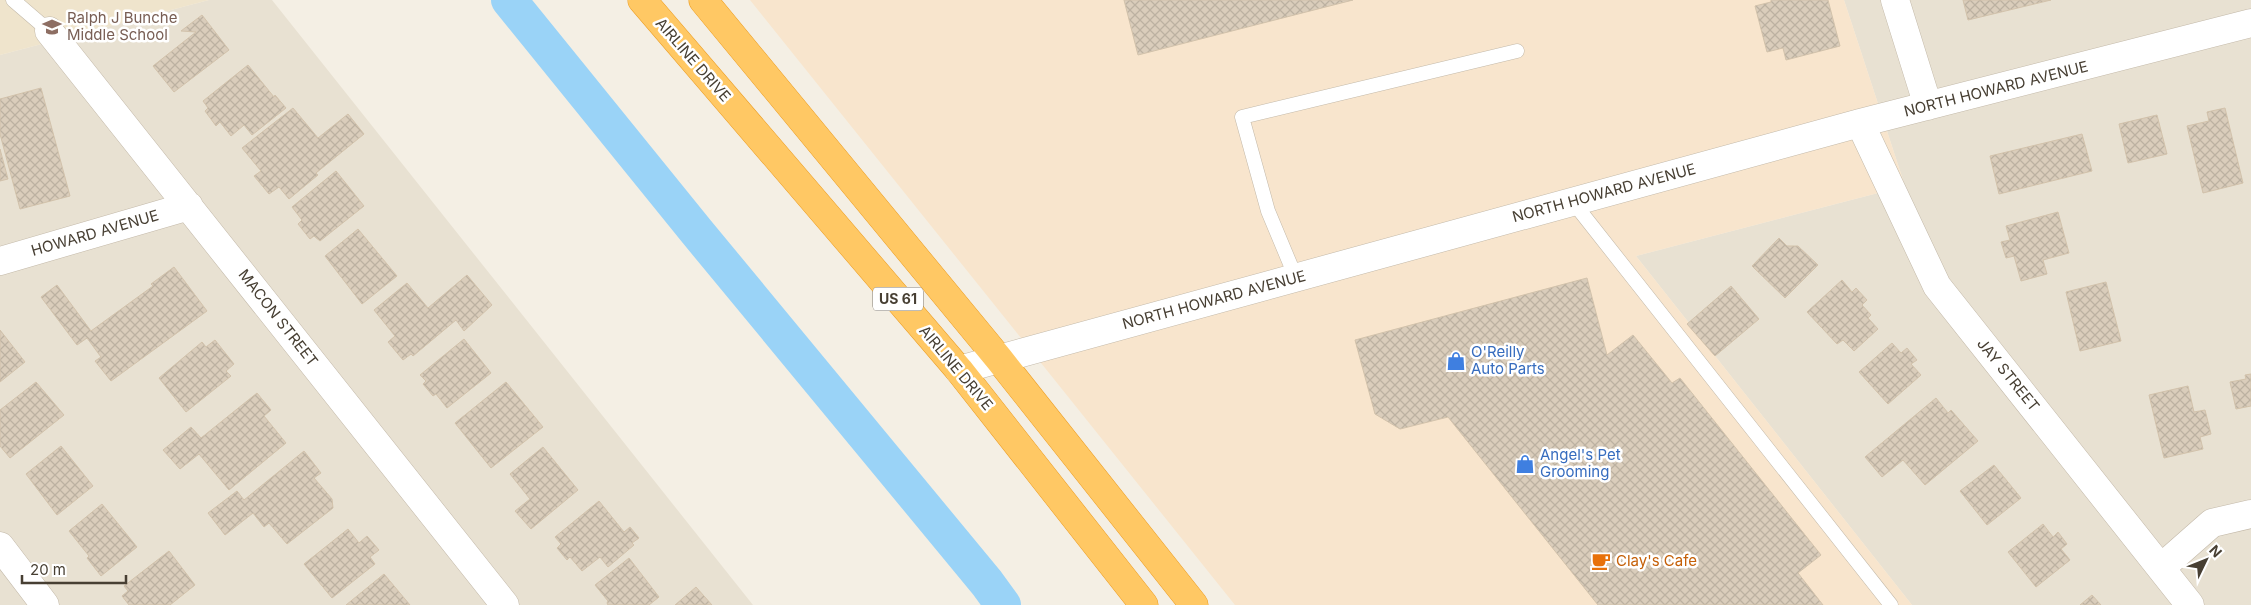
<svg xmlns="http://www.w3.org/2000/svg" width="2251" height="605" font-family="Inter,sans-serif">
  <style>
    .residential { fill: #e8e1d2 }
    .commercial { fill: #f8e5cd }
    .education { fill: #efe4cc }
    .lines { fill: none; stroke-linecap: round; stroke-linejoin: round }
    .canal { stroke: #9ad3f7; stroke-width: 36 }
    .building { fill: url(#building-cross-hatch); stroke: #d2c2ab }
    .lane-casing { stroke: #c3b9a9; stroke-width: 15 }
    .street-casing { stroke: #c3b9a9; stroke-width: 29 }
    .highway-casing { stroke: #ec9e26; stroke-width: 29 }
    .lane { stroke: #fff; stroke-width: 14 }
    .street { stroke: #fff; stroke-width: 28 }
    .highway { stroke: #ffc864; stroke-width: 28 }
    .labels { text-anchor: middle; stroke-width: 5; stroke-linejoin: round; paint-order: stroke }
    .shield { fill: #fff; stroke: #7e7970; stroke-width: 1 }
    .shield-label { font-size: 14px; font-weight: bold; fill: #473f33 }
    .education-label { font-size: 15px; fill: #785e54; stroke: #fff; text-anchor: start }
    .street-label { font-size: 15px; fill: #473f33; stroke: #fff }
    .shop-label { font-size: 15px; fill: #366cbe; stroke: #fff; text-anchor: start }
    .food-label { font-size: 15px; fill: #c56008; stroke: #fff; text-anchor: start }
  </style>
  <defs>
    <pattern id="building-cross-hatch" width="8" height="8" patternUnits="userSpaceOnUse" patternTransform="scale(1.25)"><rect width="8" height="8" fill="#dacdbb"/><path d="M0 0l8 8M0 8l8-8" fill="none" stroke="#bcb1a1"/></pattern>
  </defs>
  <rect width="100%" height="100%" fill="#f4efe4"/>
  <!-- residential -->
  <path class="residential" d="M 209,0 L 272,0 L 753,605 L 0,605 L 0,55 Z
    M 1844,0 L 2251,0 L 2251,605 L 1912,605 L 1636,256 L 1905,186 Z"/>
  <!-- commercial -->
  <path class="commercial" d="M 750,0 L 1844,0 L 1905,186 L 1636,256 L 1912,605 L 1235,605 Z"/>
  <!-- education -->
  <path class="education" d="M 0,0 L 209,0 L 0,55 Z"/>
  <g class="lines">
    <!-- canal -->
    <path class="canal" d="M 509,0 L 697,232 L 987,583 L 1003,605"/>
  </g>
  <!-- building -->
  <path class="building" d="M 1124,0 L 1353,0 L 1138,55 Z
    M 1771,0 L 1828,0 L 1840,46 L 1786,60 L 1783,48 L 1767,52 L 1755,6 L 1771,2 Z
    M 1963,0 L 2051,0 L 1968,20 Z
    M 202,15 L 229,50 L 174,92 L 153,66 L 196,32 L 181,31 Z
    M 248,65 L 274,97 L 275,95 L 286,108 L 252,135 L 244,125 L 231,136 L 220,122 L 216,126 L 205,111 L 208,108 L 203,101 Z
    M 41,88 L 70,196 L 20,209 L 0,134 L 0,99 Z
    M 293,108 L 318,138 L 348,114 L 364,134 L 316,173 L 318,175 L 289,199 L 279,187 L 269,194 L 254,176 L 261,171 L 242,148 Z
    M 2225,108 L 2243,183 L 2203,193 L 2187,126 L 2209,121 L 2207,112 Z
    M 2157,115 L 2167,154 L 2128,163 L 2119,124 Z
    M 2082,134 L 2092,171 L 1999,194 L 1990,156 Z
    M 0,149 L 8,179 L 0,181 Z
    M 336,171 L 364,206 L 320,241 L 314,236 L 310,239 L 298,224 L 302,220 L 292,207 Z
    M 2058,212 L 2069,253 L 2043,260 L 2047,274 L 2021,281 L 2014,256 L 2006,258 L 2001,242 L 2010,240 L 2006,226 Z
    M 358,229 L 397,276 L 362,304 L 325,256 Z
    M 1779,238 L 1787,246 L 1798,246 L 1818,265 L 1785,298 L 1752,266 Z
    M 174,267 L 207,311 L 111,381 L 95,361 L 101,357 L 87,338 L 77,345 L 41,297 L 57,285 L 91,331 L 153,286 L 151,284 Z
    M 467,275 L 492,305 L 464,331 L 456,320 L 413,356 L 411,354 L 403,360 L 388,342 L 395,336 L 374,310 L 407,283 L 428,308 Z
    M 1587,278 L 1607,355 L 1633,335 L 1672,383 L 1680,378 L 1821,555 L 1798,573 L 1823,605 L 1598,605 L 1448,417 L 1400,429 L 1375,414 L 1355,340 Z
    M 1842,280 L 1852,292 L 1856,288 L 1867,300 L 1862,305 L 1871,315 L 1868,318 L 1878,329 L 1854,351 L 1843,340 L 1837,344 L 1807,312 Z
    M 2106,282 L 2121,341 L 2080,351 L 2066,292 Z
    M 1731,286 L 1759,319 L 1715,356 L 1687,324 Z
    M 0,330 L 25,362 L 0,382 Z
    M 464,339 L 491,373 L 447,408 L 436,394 L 433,396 L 423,384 L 426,381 L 420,375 Z
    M 215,340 L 234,364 L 226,371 L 231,376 L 186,412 L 159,378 L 202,342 L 206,347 Z
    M 1892,343 L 1901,353 L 1907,348 L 1917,360 L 1911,364 L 1921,375 L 1888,404 L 1859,372 Z
    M 2251,374 L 2251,406 L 2236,409 L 2230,382 L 2246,379 L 2245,375 Z
    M 36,382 L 64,415 L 10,458 L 0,446 L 0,410 Z
    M 506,382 L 543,427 L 491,468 L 455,423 Z
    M 2188,386 L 2194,412 L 2205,410 L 2211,434 L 2200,437 L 2203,449 L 2164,458 L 2149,395 Z
    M 257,393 L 271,410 L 264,416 L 286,443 L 229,490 L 199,454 L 180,469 L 163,450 L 191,427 L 201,438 Z
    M 1936,398 L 1948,413 L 1951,410 L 1978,441 L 1925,485 L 1903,460 L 1882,477 L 1865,457 Z
    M 61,446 L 93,486 L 57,515 L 26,474 Z
    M 543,447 L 578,490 L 531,529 L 515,511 L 530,499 L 510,474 Z
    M 304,451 L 321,473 L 314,478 L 332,499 L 333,508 L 287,544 L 269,523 L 264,527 L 253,513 L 225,535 L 208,513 L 237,491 L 244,500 Z
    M 1994,465 L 2021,498 L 1987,525 L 1960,491 Z
    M 599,501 L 624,532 L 630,527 L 639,538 L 632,543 L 634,545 L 608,567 L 600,557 L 582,571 L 570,557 L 567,560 L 557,548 L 561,544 L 555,537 Z
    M 102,504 L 137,547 L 101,576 L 87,558 L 89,556 L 69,531 Z
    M 2043,524 L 2053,537 L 2058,532 L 2067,544 L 2061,549 L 2070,560 L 2036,587 L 2008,552 Z
    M 348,529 L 359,543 L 367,536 L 379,550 L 370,557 L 375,564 L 332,598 L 304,564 Z
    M 169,551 L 195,585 L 170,605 L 129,605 L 122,596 L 128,591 L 124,586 Z
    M 629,558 L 659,597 L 649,605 L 608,605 L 607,603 L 608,601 L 595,585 Z
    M 384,574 L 410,605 L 346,605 Z
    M 696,587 L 712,605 L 675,605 Z
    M 2092,595 L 2101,605 L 2080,605 Z"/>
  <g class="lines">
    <!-- lane casing -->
    <g class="lane-casing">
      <path id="lane" d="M 13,0 L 49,31
        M 1573,202 L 1891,605
        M 1296,278 L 1268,211 L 1242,117 L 1517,51"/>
    </g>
    <!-- street casing -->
    <g class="street-casing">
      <path id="street" d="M 1895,0 L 1928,106
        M 49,31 L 505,605
        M 1860,123 L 1937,286 L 2190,605
        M 0,261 L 189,206
        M 959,370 L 1860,123 L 2251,23
        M 0,546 L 45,605
        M 2162,567 L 2212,523 L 2251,514"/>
    </g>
    <!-- highway casing -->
    <g class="highway-casing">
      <path id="highway" d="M 642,0 L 959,370 L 1144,605
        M 703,0 L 999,359 L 1194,605"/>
    </g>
    <!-- lane -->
    <use href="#lane" class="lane"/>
    <!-- street -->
    <use href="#street" class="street"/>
    <!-- highway -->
    <use href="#highway" class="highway"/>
  </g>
  <!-- icons -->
  <defs>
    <g id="school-bare" transform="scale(1.5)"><path d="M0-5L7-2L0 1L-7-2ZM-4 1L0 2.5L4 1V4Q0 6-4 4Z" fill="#8d6e63" stroke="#fff" stroke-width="2.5" paint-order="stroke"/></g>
    <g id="shop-bare" transform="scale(1.5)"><path d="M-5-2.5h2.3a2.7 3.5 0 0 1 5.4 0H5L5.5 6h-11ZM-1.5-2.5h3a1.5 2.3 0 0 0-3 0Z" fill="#3f7fe0" stroke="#fff" stroke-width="2.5" paint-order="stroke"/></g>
    <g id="cafe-bare" transform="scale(1.5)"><path d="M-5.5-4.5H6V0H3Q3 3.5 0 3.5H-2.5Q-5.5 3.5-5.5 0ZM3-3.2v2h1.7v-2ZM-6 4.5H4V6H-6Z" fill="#e8710a" stroke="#fff" stroke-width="2.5" paint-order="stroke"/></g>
  </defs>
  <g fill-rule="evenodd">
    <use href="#school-bare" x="52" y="27"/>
    <use href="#shop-bare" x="1456" y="361"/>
    <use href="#shop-bare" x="1525" y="464"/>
    <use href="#cafe-bare" x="1601" y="561"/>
  </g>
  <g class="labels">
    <!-- shield labels -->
    <rect class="shield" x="873" y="287.5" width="50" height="23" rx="4"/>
    <g class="shield-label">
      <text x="898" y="304">US 61</text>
    </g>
    <!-- education labels -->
    <g class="education-label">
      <text x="67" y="23">Ralph J Bunche<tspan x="67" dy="17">Middle School</tspan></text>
    </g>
    <!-- street labels -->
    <g class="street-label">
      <text transform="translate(693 60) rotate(49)" y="5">AIRLINE DRIVE</text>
      <text transform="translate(1996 89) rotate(-14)" y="5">NORTH HOWARD AVENUE</text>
      <text transform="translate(1604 193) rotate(-15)" y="5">NORTH HOWARD AVENUE</text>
      <text transform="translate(95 233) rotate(-16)" y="5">HOWARD AVENUE</text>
      <text transform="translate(1214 300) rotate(-15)" y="5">NORTH HOWARD AVENUE</text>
      <text transform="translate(278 318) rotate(52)" y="5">MACON STREET</text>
      <text transform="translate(956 368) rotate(50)" y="5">AIRLINE DRIVE</text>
      <text transform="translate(2008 375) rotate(51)" y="5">JAY STREET</text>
    </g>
    <!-- shop labels -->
    <g class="shop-label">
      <text x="1471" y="357">O'Reilly<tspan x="1471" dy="17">Auto Parts</tspan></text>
      <text x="1540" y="460">Angel's Pet<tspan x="1540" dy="17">Grooming</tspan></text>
    </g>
    <!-- food labels -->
    <g class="food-label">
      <text x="1616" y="566">Clay's Cafe</text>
    </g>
  </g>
  <!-- north arrow -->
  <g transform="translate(2206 560) rotate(47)" stroke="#ffffff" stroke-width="4" paint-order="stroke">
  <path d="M0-4L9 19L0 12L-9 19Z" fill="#473f33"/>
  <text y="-8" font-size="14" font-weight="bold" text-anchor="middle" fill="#473f33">N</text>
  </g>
  <!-- scale -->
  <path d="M22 575v8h104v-8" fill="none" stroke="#473f33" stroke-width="2.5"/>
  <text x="30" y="575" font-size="15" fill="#473f33" stroke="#ffffff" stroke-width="4" paint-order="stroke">20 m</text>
</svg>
